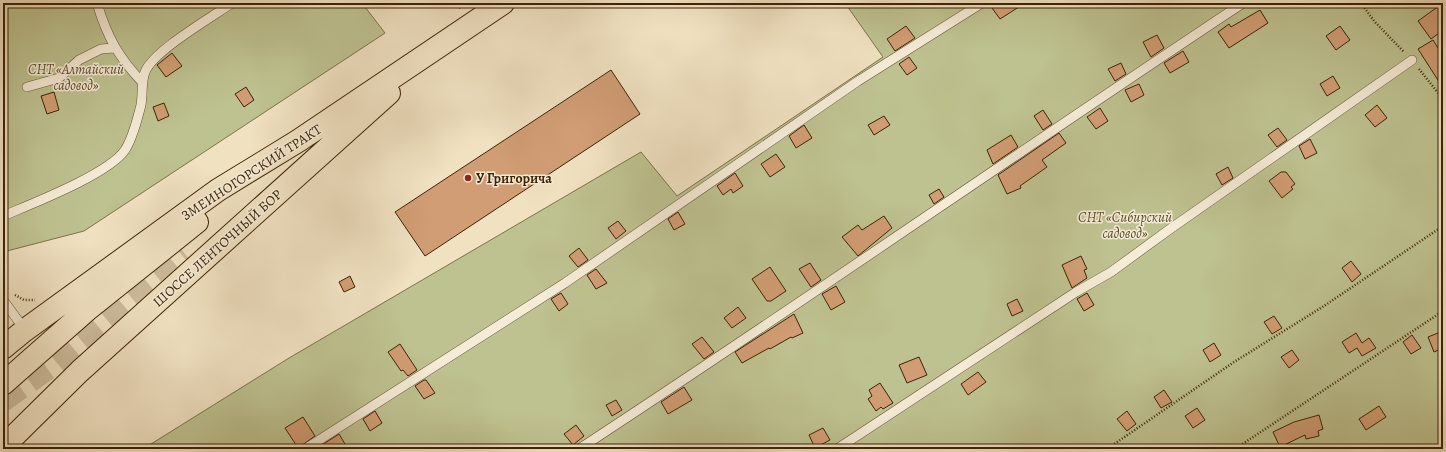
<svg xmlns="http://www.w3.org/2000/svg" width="1446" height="452" font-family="Alegreya,serif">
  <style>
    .green { fill: #bec290; stroke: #7d724a }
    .building { fill: #d19d74; stroke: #3c2304 }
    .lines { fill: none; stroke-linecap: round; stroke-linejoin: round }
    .trunk-tunnel { stroke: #ccbb9b; stroke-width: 22; stroke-dasharray: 22 11; stroke-linecap: butt }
    .service-casing { stroke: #695233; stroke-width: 10 }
    .trunk-casing { stroke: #3c2304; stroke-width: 24 }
    .path { stroke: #3c2304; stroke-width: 2.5; stroke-dasharray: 1 2; stroke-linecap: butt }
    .service { stroke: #f5ecd7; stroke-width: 9 }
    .trunk { stroke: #f0e1c1; stroke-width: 22 }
    .poi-dot { fill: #8f2418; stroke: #f5ecd7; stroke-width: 1.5 }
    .labels { text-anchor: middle; stroke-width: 3; stroke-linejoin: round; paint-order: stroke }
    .park-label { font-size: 14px; font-style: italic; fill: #5c4b27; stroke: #f5ecd7 }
    .street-label { font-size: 14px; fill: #3c2304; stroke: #f5ecd7 }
    .poi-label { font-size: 14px; font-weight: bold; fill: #3c2304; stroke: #f5ecd7; text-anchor: start }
  </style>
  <rect width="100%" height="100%" fill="#f0e1c1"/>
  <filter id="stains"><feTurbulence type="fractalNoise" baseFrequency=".005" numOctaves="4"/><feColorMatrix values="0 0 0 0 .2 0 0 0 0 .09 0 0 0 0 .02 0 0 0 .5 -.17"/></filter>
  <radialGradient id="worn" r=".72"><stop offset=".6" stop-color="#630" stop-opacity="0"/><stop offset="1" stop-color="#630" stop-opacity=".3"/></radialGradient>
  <!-- green -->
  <path class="green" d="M 3,3 L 362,3 L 385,33 L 84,231 L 3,252 Z
    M 845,3 L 1443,3 L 1443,449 L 143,449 L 289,358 L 641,152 L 677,196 L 883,57 Z"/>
  <!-- building -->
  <path class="building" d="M 1000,3 L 1025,3 L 1000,19 L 992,8 Z
    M 1443,3 L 1443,30 L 1431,39 L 1418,21 Z
    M 1260,10 L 1268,23 L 1229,48 L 1218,32 L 1229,24 L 1231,27 Z
    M 906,26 L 915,38 L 895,51 L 887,39 Z
    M 1340,26 L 1350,40 L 1336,50 L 1326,36 Z
    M 1157,35 L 1164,48 L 1151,57 L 1143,42 Z
    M 1433,40 L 1443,56 L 1443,88 L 1418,49 Z
    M 1183,51 L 1189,62 L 1170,73 L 1164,63 Z
    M 172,53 L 182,66 L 166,77 L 157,65 Z
    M 909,57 L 917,68 L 907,75 L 899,64 Z
    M 1121,63 L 1126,74 L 1115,81 L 1108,69 Z
    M 611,70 L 640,114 L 425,256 L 395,212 Z
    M 1333,76 L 1340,88 L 1327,96 L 1320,84 Z
    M 1139,84 L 1144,95 L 1131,102 L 1125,90 Z
    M 246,87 L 254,100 L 244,107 L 235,94 Z
    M 54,92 L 59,110 L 47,114 L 41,96 Z
    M 164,103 L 169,116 L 158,121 L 153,107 Z
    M 1377,105 L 1387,118 L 1375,127 L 1365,115 Z
    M 1100,108 L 1108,121 L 1096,129 L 1087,117 Z
    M 1043,110 L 1052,124 L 1043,130 L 1034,116 Z
    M 884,116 L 890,125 L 874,135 L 868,125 Z
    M 804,125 L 812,138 L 796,148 L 789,136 Z
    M 1278,128 L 1287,140 L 1277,147 L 1268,135 Z
    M 1059,133 L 1066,143 L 1042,160 L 1047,167 L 1020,186 L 1021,188 L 1007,194 L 998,175 Z
    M 1011,135 L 1018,147 L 993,164 L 987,150 Z
    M 1310,139 L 1317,153 L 1305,159 L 1299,146 Z
    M 776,154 L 785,167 L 770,177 L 761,164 Z
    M 1228,167 L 1233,178 L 1222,185 L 1216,174 Z
    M 1281,172 L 1286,172 L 1295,184 L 1291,187 L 1293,189 L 1282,198 L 1269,181 Z
    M 735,173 L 743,186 L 733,193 L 731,189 L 723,195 L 717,186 Z
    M 939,189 L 944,197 L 934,204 L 929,195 Z
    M 678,212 L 685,224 L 674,230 L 668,219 Z
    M 884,216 L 892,228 L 858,256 L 842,237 L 858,225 L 862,230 Z
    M 618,221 L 626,231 L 616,239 L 608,228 Z
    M 579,248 L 588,260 L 578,267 L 569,256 Z
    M 1081,256 L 1087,269 L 1084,270 L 1087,278 L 1072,288 L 1062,265 Z
    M 1351,261 L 1361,274 L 1352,282 L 1342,268 Z
    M 810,263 L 821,280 L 811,287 L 799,269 Z
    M 770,267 L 786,291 L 771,301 L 767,301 L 752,279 Z
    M 596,269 L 607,283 L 596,289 L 587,275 Z
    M 350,276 L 355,287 L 344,292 L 339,282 Z
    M 836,286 L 845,302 L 831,310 L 822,294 Z
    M 561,293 L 568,304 L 559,311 L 551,299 Z
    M 1087,293 L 1094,305 L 1084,311 L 1077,299 Z
    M 1017,299 L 1023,311 L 1012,316 L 1007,304 Z
    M 738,307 L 746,318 L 732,328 L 724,318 Z
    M 794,314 L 803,333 L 792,338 L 791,337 L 770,349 L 769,348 L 742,363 L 735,352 Z
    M 1274,316 L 1282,328 L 1272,334 L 1264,322 Z
    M 1443,331 L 1443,348 L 1434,352 L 1428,337 Z
    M 1356,333 L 1362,343 L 1369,338 L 1376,348 L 1362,356 L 1357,348 L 1349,353 L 1342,342 Z
    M 1412,335 L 1421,348 L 1411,354 L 1403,342 Z
    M 702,337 L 714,352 L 704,359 L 692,344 Z
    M 1214,343 L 1221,355 L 1210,362 L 1203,350 Z
    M 400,344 L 417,370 L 408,376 L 403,370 L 401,371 L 388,352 Z
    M 1292,350 L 1299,360 L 1289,368 L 1281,357 Z
    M 919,357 L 927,375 L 907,383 L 899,365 Z
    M 978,372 L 986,382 L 968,395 L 961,384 Z
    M 424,380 L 426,380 L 435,393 L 424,399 L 415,386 Z
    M 880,383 L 893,403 L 883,409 L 881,407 L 876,411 L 868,399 L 872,396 L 869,390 Z
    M 684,387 L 692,400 L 668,414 L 661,402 Z
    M 1164,390 L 1172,402 L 1161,408 L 1154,397 Z
    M 616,400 L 622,410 L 612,416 L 606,405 Z
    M 1379,406 L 1386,417 L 1366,430 L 1359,419 Z
    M 1197,408 L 1205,420 L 1193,428 L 1185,416 Z
    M 375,411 L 382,423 L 370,431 L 363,419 Z
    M 1127,411 L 1136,424 L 1127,431 L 1117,419 Z
    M 1319,415 L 1323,429 L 1318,431 L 1319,436 L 1306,439 L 1305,435 L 1280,447 L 1273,432 L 1294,422 Z
    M 303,417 L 315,436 L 298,448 L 285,428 Z
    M 576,425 L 584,436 L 573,445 L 564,434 Z
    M 823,428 L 830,440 L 815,448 L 809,435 Z
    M 339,434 L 345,444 L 337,449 L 316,449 Z"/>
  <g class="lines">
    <!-- trunk-tunnel -->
    <path class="trunk-tunnel" d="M 3,401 L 56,363 L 186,255"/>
    <!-- service casing -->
    <g class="service-casing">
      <path id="service" d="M 97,3 C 107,37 119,58 143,83
        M 27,87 L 59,78 L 79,60 L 101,49 L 114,48
        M 3,216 C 31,204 109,174 125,150 C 131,141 138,117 141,105 C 143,94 141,82 145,72 C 153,51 212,17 232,3
        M 3,300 L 25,330
        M 305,449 L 565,283 L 858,81 L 982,3
        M 579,449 C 802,303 1021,150 1243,3
        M 837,449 L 1076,292 L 1111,272 L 1170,229 L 1412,60"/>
    </g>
    <!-- trunk casing -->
    <g class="trunk-casing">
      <path id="trunk" d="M 3,348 L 25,330 L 218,190 L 298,141 L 503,3
        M 3,384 L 87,310 L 197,222
        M 4,449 L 9,441 L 80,371 L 389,93"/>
    </g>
    <!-- path -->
    <path class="path" d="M 1361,3 L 1374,21 L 1404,52
      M 459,8 L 467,3
      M 1419,69 L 1443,99
      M 15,295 L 24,300 L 35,300
      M 1107,449 L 1234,362 L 1324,306 L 1443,226
      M 1235,449 L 1443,311"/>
    <!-- service -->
    <use href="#service" class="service"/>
    <!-- trunk -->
    <use href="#trunk" class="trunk"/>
  </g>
  <!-- markers -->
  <circle class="poi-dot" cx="468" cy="178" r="4"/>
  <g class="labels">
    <!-- park labels -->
    <g class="park-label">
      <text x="76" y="74">СНТ «Алтайский<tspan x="76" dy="16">садовод»</tspan></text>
      <text x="1125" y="222">СНТ «Сибирский<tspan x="1125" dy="16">садовод»</tspan></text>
    </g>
    <!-- street labels -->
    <g class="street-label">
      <text transform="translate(251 172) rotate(-33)" y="5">ЗМЕИНОГОРСКИЙ ТРАКТ</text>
      <text transform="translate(217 248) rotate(-42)" y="5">ШОССЕ ЛЕНТОЧНЫЙ БОР</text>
    </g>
    <!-- poi labels -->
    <g class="poi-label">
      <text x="476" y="183">У Григорича</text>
    </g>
  </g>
  <!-- margin -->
  <rect width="1446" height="452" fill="none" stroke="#f0e1c1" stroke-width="16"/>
  <rect x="4" y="4" width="1438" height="444" fill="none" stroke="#3c2304" stroke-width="2"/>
  <rect x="8" y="8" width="1430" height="436" fill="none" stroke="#3c2304"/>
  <rect width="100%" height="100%" filter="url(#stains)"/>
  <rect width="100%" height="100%" fill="url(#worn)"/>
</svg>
